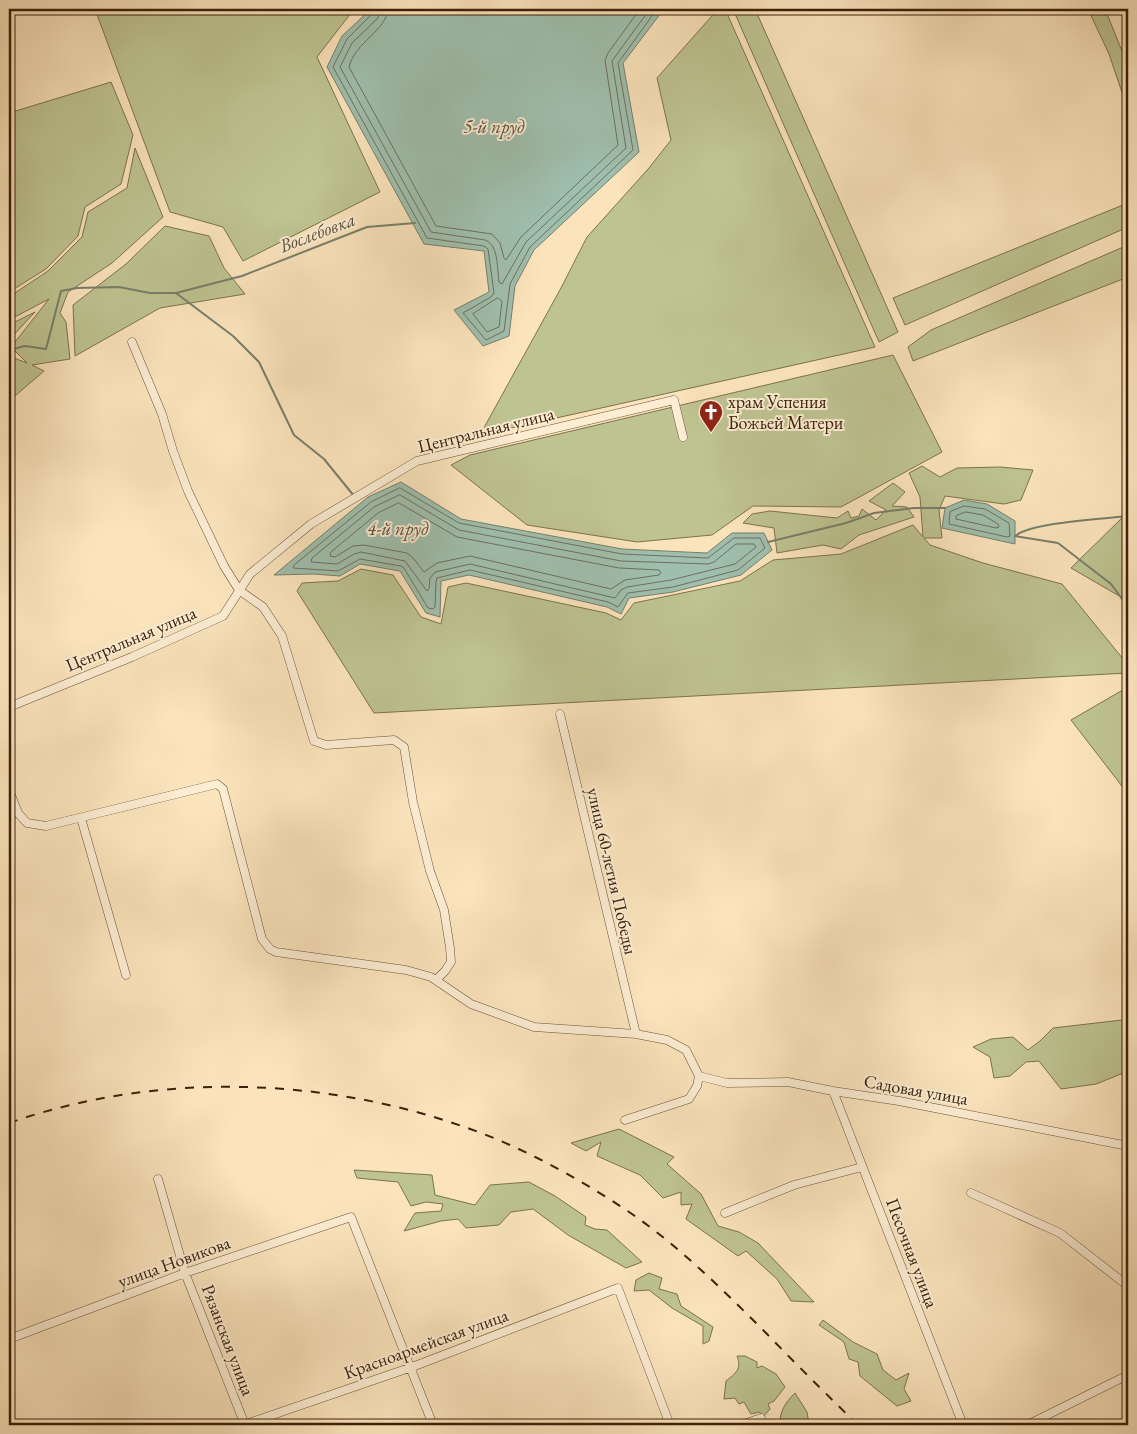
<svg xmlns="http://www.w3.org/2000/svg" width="1137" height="1434" font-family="'EB Garamond',serif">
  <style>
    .green { fill: #bec491; stroke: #7d724d }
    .water { fill: #9fbfae; stroke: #777f6c }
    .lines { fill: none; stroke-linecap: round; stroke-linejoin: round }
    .shore { stroke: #6e705c; stroke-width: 1 }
    .stream { stroke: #777f6c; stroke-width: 2 }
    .street-casing { stroke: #6c5136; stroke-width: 9 }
    .street { stroke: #fcedd3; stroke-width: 8 }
    .rail { stroke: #3c2009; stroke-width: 2; stroke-dasharray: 9 9; stroke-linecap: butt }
    .labels { text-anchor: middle; stroke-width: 4; stroke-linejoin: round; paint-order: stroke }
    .poi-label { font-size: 18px; fill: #3c2009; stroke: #fcedd3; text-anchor: start }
    .street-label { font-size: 18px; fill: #3c2009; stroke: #fcedd3 }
    .water-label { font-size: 19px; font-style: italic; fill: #5a503b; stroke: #fcedd3 }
  </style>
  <rect width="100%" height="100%" fill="#fbe4bc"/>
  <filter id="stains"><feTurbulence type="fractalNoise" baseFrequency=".004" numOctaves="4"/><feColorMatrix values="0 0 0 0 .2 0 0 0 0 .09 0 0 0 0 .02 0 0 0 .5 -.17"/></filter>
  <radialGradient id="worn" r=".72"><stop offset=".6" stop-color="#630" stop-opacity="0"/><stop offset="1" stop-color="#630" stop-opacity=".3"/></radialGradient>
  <!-- green -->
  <path class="green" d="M 95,9 L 354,9 L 317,57 L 380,192 L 243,261 L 223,227 L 170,212 Z
    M 718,9 L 725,9 L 875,347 L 480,435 L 561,288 L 587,237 L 649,168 L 671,140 L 657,78 Z
    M 733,9 L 755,9 L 898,332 L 879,342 Z
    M 1088,9 L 1105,9 L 1128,66 L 1128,110 L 1109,54 Z
    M 111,82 L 133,135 L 121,184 L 85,207 L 78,236 L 46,269 L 9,292 L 9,113 Z
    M 135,148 L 163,217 L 112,263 L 68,292 L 60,313 L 66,322 L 70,359 L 32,365 L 44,371 L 9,401 L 9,356 L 27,363 L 11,347 L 49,299 L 9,320 L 9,297 L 48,271 L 82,237 L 88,212 L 127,188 Z
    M 1128,203 L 1128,227 L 905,325 L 893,298 Z
    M 165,226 L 209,236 L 224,268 L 245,294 L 160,308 L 75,356 L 73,305 L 126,264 Z
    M 1128,245 L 1128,277 L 913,361 L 908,347 L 931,330 Z
    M 35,312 L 9,340 L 9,325 Z
    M 893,355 L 942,452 L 841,507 L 753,506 L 712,535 L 637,542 L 527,525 L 451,465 L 470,455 Z
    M 922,466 L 940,477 L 957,468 L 1000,467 L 1033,470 L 1021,500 L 1004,504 L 945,496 L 939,510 L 942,538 L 924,538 L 930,545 L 983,563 L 1062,584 L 1128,665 L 1128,673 L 374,713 L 297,591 L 302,583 L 338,581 L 361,569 L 393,575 L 421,617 L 441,624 L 448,587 L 466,583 L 606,613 L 621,620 L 634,603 L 740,581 L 773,560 L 841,554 L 913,525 L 923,537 L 920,497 L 909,473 Z
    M 893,483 L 905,492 L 892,506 L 907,507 L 914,517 L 859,535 L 841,549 L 823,545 L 777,553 L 774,528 L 743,523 L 752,514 L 770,511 L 837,518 L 848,511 L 851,518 L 859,516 L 862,509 L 876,520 L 886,510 L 869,501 Z
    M 1128,512 L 1128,601 L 1071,568 Z
    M 1128,687 L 1128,794 L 1071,720 Z
    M 1122,1020 L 1128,1021 L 1128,1075 L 1121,1074 L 1096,1084 L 1061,1089 L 1039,1061 L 1026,1062 L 1010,1076 L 994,1078 L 990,1057 L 973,1047 L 991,1039 L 1013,1037 L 1028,1050 L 1040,1041 L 1053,1028 Z
    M 619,1129 L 674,1157 L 667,1164 L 701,1194 L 718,1226 L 739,1232 L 758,1243 L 814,1302 L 791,1301 L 777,1279 L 746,1251 L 738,1256 L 686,1219 L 692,1204 L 681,1205 L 681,1192 L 663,1198 L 640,1175 L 597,1156 L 601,1142 L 586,1151 L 571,1143 Z
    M 354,1170 L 432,1175 L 435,1195 L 475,1205 L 490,1185 L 529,1182 L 555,1196 L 586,1217 L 585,1225 L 595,1229 L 607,1230 L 642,1262 L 626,1268 L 568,1235 L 533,1209 L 511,1212 L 499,1225 L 466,1228 L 458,1219 L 441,1221 L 404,1231 L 415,1213 L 441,1211 L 443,1204 L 426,1202 L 411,1206 L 398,1182 L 357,1178 Z
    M 649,1273 L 662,1278 L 659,1289 L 677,1294 L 681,1306 L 713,1327 L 709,1341 L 703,1344 L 703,1326 L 672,1308 L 649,1290 L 634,1291 L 636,1280 Z
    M 823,1320 L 853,1342 L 877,1354 L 883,1370 L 896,1380 L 909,1373 L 904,1389 L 911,1401 L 897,1406 L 860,1376 L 858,1362 L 849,1359 L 844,1342 L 819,1325 Z
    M 737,1356 L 745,1356 L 757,1362 L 757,1368 L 762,1366 L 776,1374 L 785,1387 L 774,1401 L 768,1404 L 770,1409 L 764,1416 L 759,1412 L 751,1414 L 744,1402 L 739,1404 L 735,1398 L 724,1399 L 726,1381 C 736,1373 742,1369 737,1356 Z
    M 795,1393 L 807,1412 L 809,1424 L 779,1425 C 781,1410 784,1404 795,1393 Z"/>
  <!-- water -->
  <path class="water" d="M 371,9 L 664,9 L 623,63 L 639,152 L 534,250 L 515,286 L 509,336 L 483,346 L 454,310 L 489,292 L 484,251 L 424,244 L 327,67 L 342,36 Z
    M 401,482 L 461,519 L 622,549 L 707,553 L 732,533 L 764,533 L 772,550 L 741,575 L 673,592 L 629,598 L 621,614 L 607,607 L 469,575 L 441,581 L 440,617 L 426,613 L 400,571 L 360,564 L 340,576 L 313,574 L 274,575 L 368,497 Z
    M 964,500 L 987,504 L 1015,521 L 1015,544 L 942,528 L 945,508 Z"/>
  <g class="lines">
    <!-- shore -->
    <path class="shore" d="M 374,9 L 372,14 L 347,39 L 333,67 L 427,238 L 484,246 L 488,249 L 494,293 L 491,297 L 463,313 L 486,340 L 504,331 L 510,284 L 530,247 L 633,150 L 618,63 L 657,9
      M 380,9 L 378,18 L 352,43 L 340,67 L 431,232 L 485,240 C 499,245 497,269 499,282 L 502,284 L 526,242 L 626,148 L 612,61 L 650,9
      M 388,9 C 387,30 355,42 349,67 L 436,226 L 492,234 L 500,243 L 504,258 L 506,260 L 521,237 L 618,145 L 605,60 L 608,53 L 640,9
      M 498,298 L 502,301 L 499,327 L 487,332 L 473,314 Z
      M 400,488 L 459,523 L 622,554 L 708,558 L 734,538 L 760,538 L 765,548 L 738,570 L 673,587 L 628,593 L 618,607 L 608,602 L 470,570 L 437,578 L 436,582 L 435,607 L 433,609 L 428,608 L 404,568 L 401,566 L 360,559 L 338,571 L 293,568 L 294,565 L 371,502 Z
      M 400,495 L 459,530 L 621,561 L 708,564 L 714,562 L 736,544 L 754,544 L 756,547 L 735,564 L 671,580 L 627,587 L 621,590 L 615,598 L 470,564 L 435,572 L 430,578 L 429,589 L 427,591 L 405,561 L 361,552 L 354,554 L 337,564 L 311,562 L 312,558 L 374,507 Z
      M 399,503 L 457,537 L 619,568 L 659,570 L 661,573 L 659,575 L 625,580 L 611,589 L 470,556 L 437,563 L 424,572 L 413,558 L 407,553 L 364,545 L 353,546 L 335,557 L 330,556 L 331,552 L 378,513 Z
      M 964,506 L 985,509 L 1009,523 L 1010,536 L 1007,537 L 949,524 L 950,512 Z
      M 966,512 L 983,515 L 998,524 L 999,527 L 996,528 L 956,519 L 956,516 Z"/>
    <!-- stream -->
    <path class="stream" d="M 176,293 L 233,336 L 259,362 L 294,435 L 324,459 L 354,496
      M 9,350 L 25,346 L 46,349 L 61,291 L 77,288 L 119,287 L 150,293 L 176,293 L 242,276 L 367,227 L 415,223
      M 1015,536 L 1058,543 L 1111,584 L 1128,607
      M 1015,536 C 1033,522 1103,519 1128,516
      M 768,542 L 846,523 L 874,513 L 914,508 L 945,508"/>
    <!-- street casing -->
    <g class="street-casing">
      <path id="street" d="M 132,342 L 162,414 L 173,451 L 188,491 L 224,566 L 239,590 L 263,607 L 282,636 L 314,741 L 326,745 L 394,740 L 404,747 L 413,802 L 430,871 L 444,910 L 450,948 L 451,962 L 445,971 L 436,980
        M 9,707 L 132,657 L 223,616 L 250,574 L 311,524 L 417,461 L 674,400 L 683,437
        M 560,714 L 636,1034
        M 9,790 L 18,813 L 27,823 L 46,826 L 217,784 L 223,789 L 262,939 L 270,949 L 276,952 L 406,970 L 431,977 L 471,1004 L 534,1027 L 636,1034 L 667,1040 L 686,1050 L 699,1076 L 697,1086 L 689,1099 L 625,1120
        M 81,818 L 126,975
        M 699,1076 L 727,1083 L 788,1082 L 833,1091 L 899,1101 L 1128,1146
        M 833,1091 L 963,1425
        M 158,1179 L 185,1273 L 245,1425
        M 971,1193 L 1060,1233 L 1128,1286
        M 725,1213 L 794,1185 L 862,1167
        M 9,1339 L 185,1273 L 351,1217 L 433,1425
        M 243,1425 L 412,1367 L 618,1288 L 670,1425
        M 741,1425 L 761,1418
        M 1027,1425 L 1128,1375"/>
    </g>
    <!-- street -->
    <use href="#street" class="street"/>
    <!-- rail -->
    <path class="rail" d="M 9,1123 C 166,1068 348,1077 501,1141 C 547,1161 591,1186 632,1214 C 681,1248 724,1291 766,1333 C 796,1364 827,1395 858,1425"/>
  </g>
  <!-- icons -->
  <defs>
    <g id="church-pin" transform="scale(1.25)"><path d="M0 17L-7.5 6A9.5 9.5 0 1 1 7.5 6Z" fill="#8f2418" stroke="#fcedd3"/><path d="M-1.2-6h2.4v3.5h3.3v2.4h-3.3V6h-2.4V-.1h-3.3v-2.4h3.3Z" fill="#fff"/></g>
  </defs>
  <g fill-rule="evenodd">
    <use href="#church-pin" x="711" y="412"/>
  </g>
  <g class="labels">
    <!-- poi labels -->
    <g class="poi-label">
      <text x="728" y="408">храм Успения<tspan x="728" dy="21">Божьей Матери</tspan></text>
    </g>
    <!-- street labels -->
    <g class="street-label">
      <text transform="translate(486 430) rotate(-14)" y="6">Центральная улица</text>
      <text transform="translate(131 639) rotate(-23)" y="6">Центральная улица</text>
      <text transform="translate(612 871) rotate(77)" y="6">улица 60-летия Победы</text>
      <text transform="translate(916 1090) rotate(10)" y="6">Садовая улица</text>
      <text transform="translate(912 1253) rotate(69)" y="6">Песочная улица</text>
      <text transform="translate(174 1262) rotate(-20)" y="6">улица Новикова</text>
      <text transform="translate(228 1340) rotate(69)" y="6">Рязанская улица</text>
      <text transform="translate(426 1344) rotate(-20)" y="6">Красноармейская улица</text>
    </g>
    <!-- water labels -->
    <g class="water-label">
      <text x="494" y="133">5-й пруд</text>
      <text transform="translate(317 232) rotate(-21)" y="7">Вослебовка</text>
      <text x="398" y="535">4-й пруд</text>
    </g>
  </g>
  <!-- margin -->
  <rect width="1137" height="1434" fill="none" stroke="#fbe4bc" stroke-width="30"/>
  <rect x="10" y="10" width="1117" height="1414" fill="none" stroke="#3c2009" stroke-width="2.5"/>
  <rect x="15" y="15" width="1107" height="1404" fill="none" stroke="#3c2009"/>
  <rect width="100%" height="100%" filter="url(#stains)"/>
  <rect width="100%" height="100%" fill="url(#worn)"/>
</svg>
